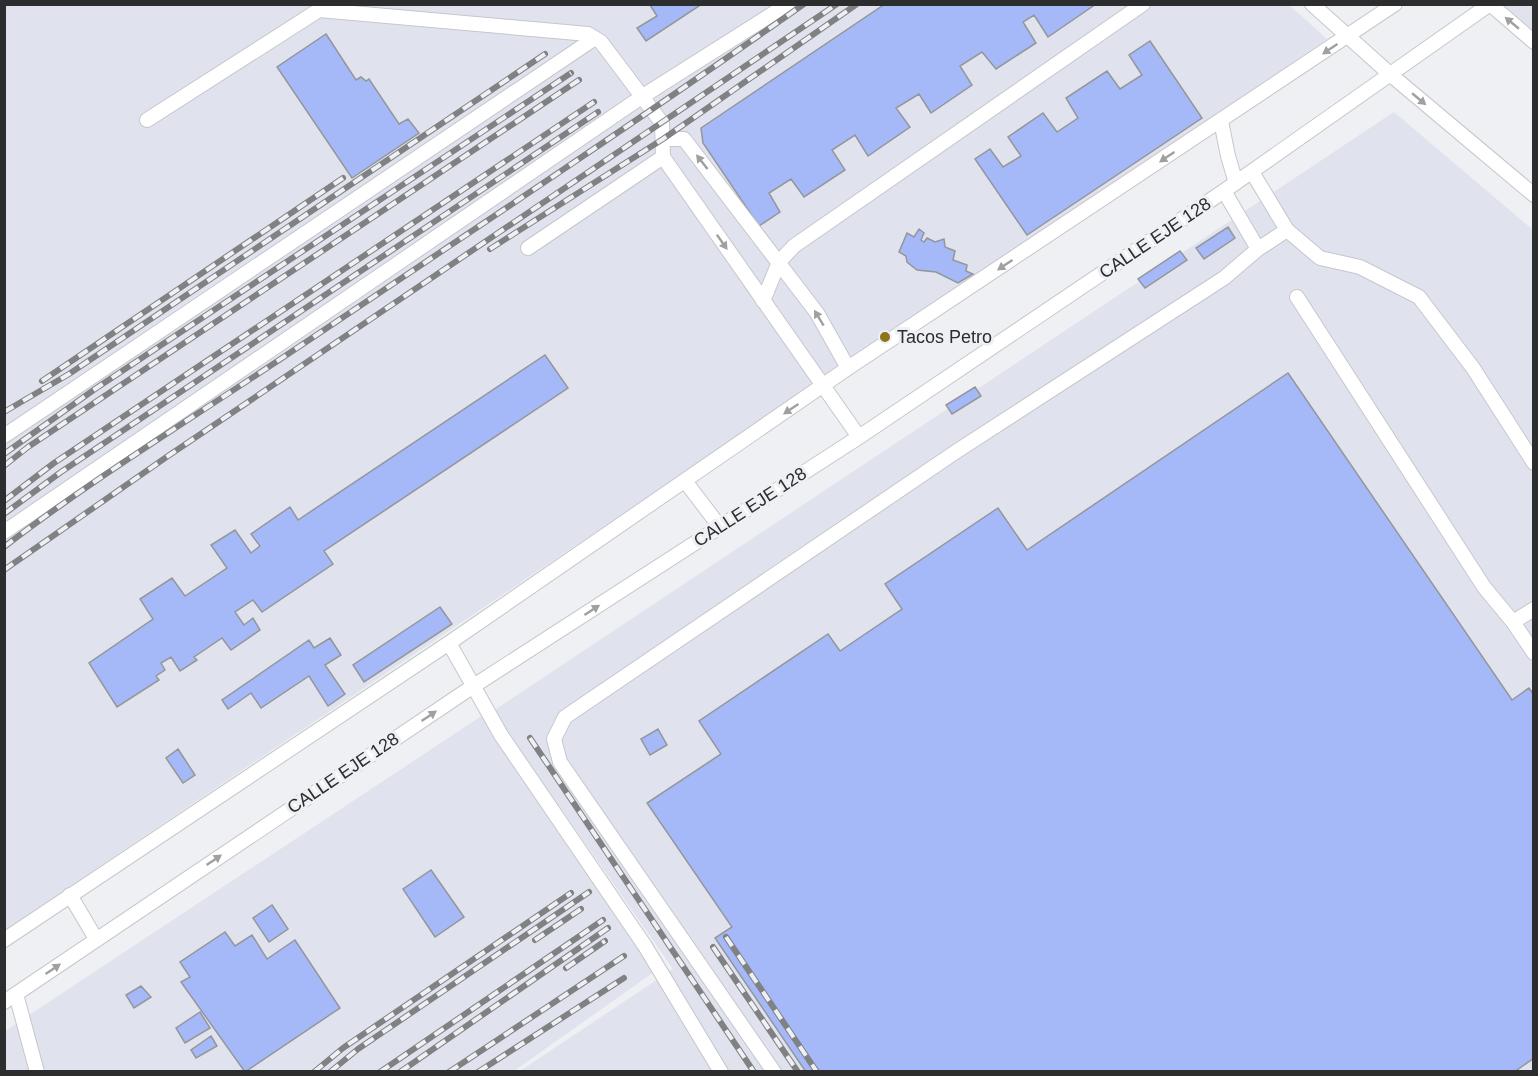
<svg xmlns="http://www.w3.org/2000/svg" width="1538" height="1076" font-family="Arial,sans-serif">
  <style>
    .built { fill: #e0e3ee }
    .building { fill: #a5b9f9; stroke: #949699; stroke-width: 1.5 }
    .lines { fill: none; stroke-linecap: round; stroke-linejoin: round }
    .minor-casing { stroke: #c5c7cb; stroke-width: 16 }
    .minor { stroke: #fff; stroke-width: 14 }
    .rail-casing { stroke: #808183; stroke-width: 6 }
    .rail { stroke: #eef0f4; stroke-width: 4; stroke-dasharray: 11; stroke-linecap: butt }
    .oneway { fill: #a0a0a1 }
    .poi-dot { fill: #8f7419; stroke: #eef0f4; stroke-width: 2 }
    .labels { text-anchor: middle; stroke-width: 6; stroke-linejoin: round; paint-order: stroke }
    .street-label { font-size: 18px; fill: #2c2d2e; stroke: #eef0f4 }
    .poi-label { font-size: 18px; fill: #2c2d2e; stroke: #eef0f4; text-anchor: start }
  </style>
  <rect width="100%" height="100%" fill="#eef0f4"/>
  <!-- built -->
  <path class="built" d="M 1288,4 L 1327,39 L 5,930 L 5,5 Z
    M 1482,5 L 1533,5 L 1533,48 Z
    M 1394,112 L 1533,230 L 1533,1071 L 520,1071 L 673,969 L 493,711 Z
    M 483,715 L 654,972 L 514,1071 L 5,1072 L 5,1031 Z"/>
  <!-- building -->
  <path class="building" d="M 651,4 L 702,4 L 646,41 L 637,28 L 657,16 L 650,5 Z
    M 885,4 L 1096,4 L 1048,37 L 1034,15 L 1023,22 L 1036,43 L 996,69 L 982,52 L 960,66 L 972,85 L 931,113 L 919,94 L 896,108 L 910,127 L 868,156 L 855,135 L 832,150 L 845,170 L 804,197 L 791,179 L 769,193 L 780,212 L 759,226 L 703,143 L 701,128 Z
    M 326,34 L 356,80 L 361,77 L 366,81 L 369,79 L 399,124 L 408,119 L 419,133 L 352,178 L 277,67 Z
    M 1150,41 L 1202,118 L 1027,235 L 975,159 L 990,149 L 1003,167 L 1021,156 L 1008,137 L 1043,113 L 1057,132 L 1078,118 L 1066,98 L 1107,71 L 1120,89 L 1142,75 L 1129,55 Z
    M 1228,227 L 1235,238 L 1204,259 L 1196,248 Z
    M 919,229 L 924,233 L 921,240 L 924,242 L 927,238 L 935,242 L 944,239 L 945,247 L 955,251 L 953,260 L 967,265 L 966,271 L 973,274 L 958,283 L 936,272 L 917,270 L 907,262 L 906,256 L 899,252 L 907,233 L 914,237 Z
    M 1180,251 L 1187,260 L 1145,288 L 1138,279 Z
    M 545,355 L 568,388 L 324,551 L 333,564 L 262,612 L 253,600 L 235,612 L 244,625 L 253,618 L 260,630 L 231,650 L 222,638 L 194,657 L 197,660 L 180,671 L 171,657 L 161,663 L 165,670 L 156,676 L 159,680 L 117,707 L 89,663 L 153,619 L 140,599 L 172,578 L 185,596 L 227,568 L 211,545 L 235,530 L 251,553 L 260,546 L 251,534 L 290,507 L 298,520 Z
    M 1288,373 L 1512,700 L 1529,688 L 1534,695 L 1534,1058 L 1514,1072 L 806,1072 L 715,938 L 732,927 L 647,803 L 721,754 L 699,721 L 828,634 L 840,651 L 902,609 L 885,584 L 998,508 L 1027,550 Z
    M 975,387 L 981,396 L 952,414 L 946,405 Z
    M 440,607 L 452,624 L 364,682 L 353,665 Z
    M 330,638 L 341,655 L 325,665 L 345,694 L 328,706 L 309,676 L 261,708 L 251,693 L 228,709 L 222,700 L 309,640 L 314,648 Z
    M 658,729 L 667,745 L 650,755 L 641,739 Z
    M 178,749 L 195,775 L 183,783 L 166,758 Z
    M 431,870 L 464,917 L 435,937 L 403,889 Z
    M 272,905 L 288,929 L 269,942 L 253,918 Z
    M 225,932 L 235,946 L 252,935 L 267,959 L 295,940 L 340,1008 L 245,1072 L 181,982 L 190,977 L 180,962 Z
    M 141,986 L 151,997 L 134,1008 L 126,995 Z
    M 200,1012 L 210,1028 L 185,1043 L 176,1028 Z
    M 211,1036 L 217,1046 L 196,1058 L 191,1050 Z"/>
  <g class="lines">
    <!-- minor casing -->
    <g class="minor-casing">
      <path id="minor" d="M 1312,4 L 1391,75 L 1534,195
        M 1490,4 L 1534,42
        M 147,120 L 319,10 L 588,34 L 601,42 L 662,123 L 663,157 L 859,437
        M 1221,121 L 1228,156 L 1236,183
        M 663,139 L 684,139 L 817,313 L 848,368
        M 1252,172 L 1287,230
        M 1224,191 L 1258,249
        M 528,248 L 663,157
        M 1297,297 L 1484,587 L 1513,622 L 1534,609
        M 763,301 L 779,262 L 794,246 L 1143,4
        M 4,436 L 595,38
        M 685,481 L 720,527
        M 4,532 L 643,96 L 788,4
        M 1513,622 L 1534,653
        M 449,643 L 501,735 L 645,946 L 721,1072
        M 70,895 L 96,939
        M 4,940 L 449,643 L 848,368 L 1395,4
        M 16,994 L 37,1072
        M 4,1002 L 472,687 L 859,437 L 1224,191 L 1490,4
        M 774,1072 L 560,762 L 554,739 L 565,717 L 957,451 L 1224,278 L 1258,249 L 1287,230 L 1320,258 L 1360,267 L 1419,297 L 1473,368 L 1534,463"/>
    </g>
    <!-- minor -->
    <use href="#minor" class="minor"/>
    <!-- rail casing -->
    <g class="rail-casing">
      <path id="rail" d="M 490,249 L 663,139 L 857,4
        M 42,381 L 343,178
        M 4,412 L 69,374 L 545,54
        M 4,454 L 95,389 L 571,73
        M 4,466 L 28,447 L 579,80
        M 4,501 L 54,463 L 594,102
        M 4,514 L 61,472 L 598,112
        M 4,547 C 90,481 183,424 273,364 C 451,245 629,127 804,4
        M 4,570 L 168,456 L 837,4
        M 530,738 L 754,1072
        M 726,937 L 817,1072
        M 535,940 L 581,909
        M 713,947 L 798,1072
        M 566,968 L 605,941
        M 314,1072 L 343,1048 L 571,893
        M 330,1072 L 358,1049 L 589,892
        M 380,1072 L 603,920
        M 400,1072 L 608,928
        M 449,1072 L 624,956
        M 478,1072 L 624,978"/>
    </g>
    <!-- rail -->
    <use href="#rail" class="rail"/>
  </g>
  <!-- one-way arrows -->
  <defs><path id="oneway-solid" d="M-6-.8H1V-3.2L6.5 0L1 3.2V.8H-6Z" transform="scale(1.5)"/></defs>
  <g class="oneway">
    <use href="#oneway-solid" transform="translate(1512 23) rotate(-140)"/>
    <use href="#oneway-solid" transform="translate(1330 49) rotate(146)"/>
    <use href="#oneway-solid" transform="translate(1419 99) rotate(40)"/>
    <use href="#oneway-solid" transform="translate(1167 157) rotate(146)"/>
    <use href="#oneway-solid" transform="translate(702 162) rotate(-128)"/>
    <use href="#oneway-solid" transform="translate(722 242) rotate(55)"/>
    <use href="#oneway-solid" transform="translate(1005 265) rotate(146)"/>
    <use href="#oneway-solid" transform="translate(819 318) rotate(-121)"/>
    <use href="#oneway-solid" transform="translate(791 409) rotate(146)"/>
    <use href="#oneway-solid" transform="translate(592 610) rotate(-33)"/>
    <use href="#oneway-solid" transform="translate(429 716) rotate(-34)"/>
    <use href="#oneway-solid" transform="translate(214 860) rotate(-34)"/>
    <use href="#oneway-solid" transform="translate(53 969) rotate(-34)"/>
  </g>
  <!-- markers -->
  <circle class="poi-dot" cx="885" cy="337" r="6"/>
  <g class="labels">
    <!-- street labels -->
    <g class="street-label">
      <text transform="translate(1155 238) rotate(-34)" y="6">CALLE EJE 128</text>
      <text transform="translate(750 507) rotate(-33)" y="6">CALLE EJE 128</text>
      <text transform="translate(343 773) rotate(-34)" y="6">CALLE EJE 128</text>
    </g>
    <!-- poi labels -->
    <g class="poi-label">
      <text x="897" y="343">Tacos Petro</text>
    </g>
  </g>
  <!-- border -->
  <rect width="1538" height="1076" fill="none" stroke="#2c2d2e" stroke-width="12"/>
</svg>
